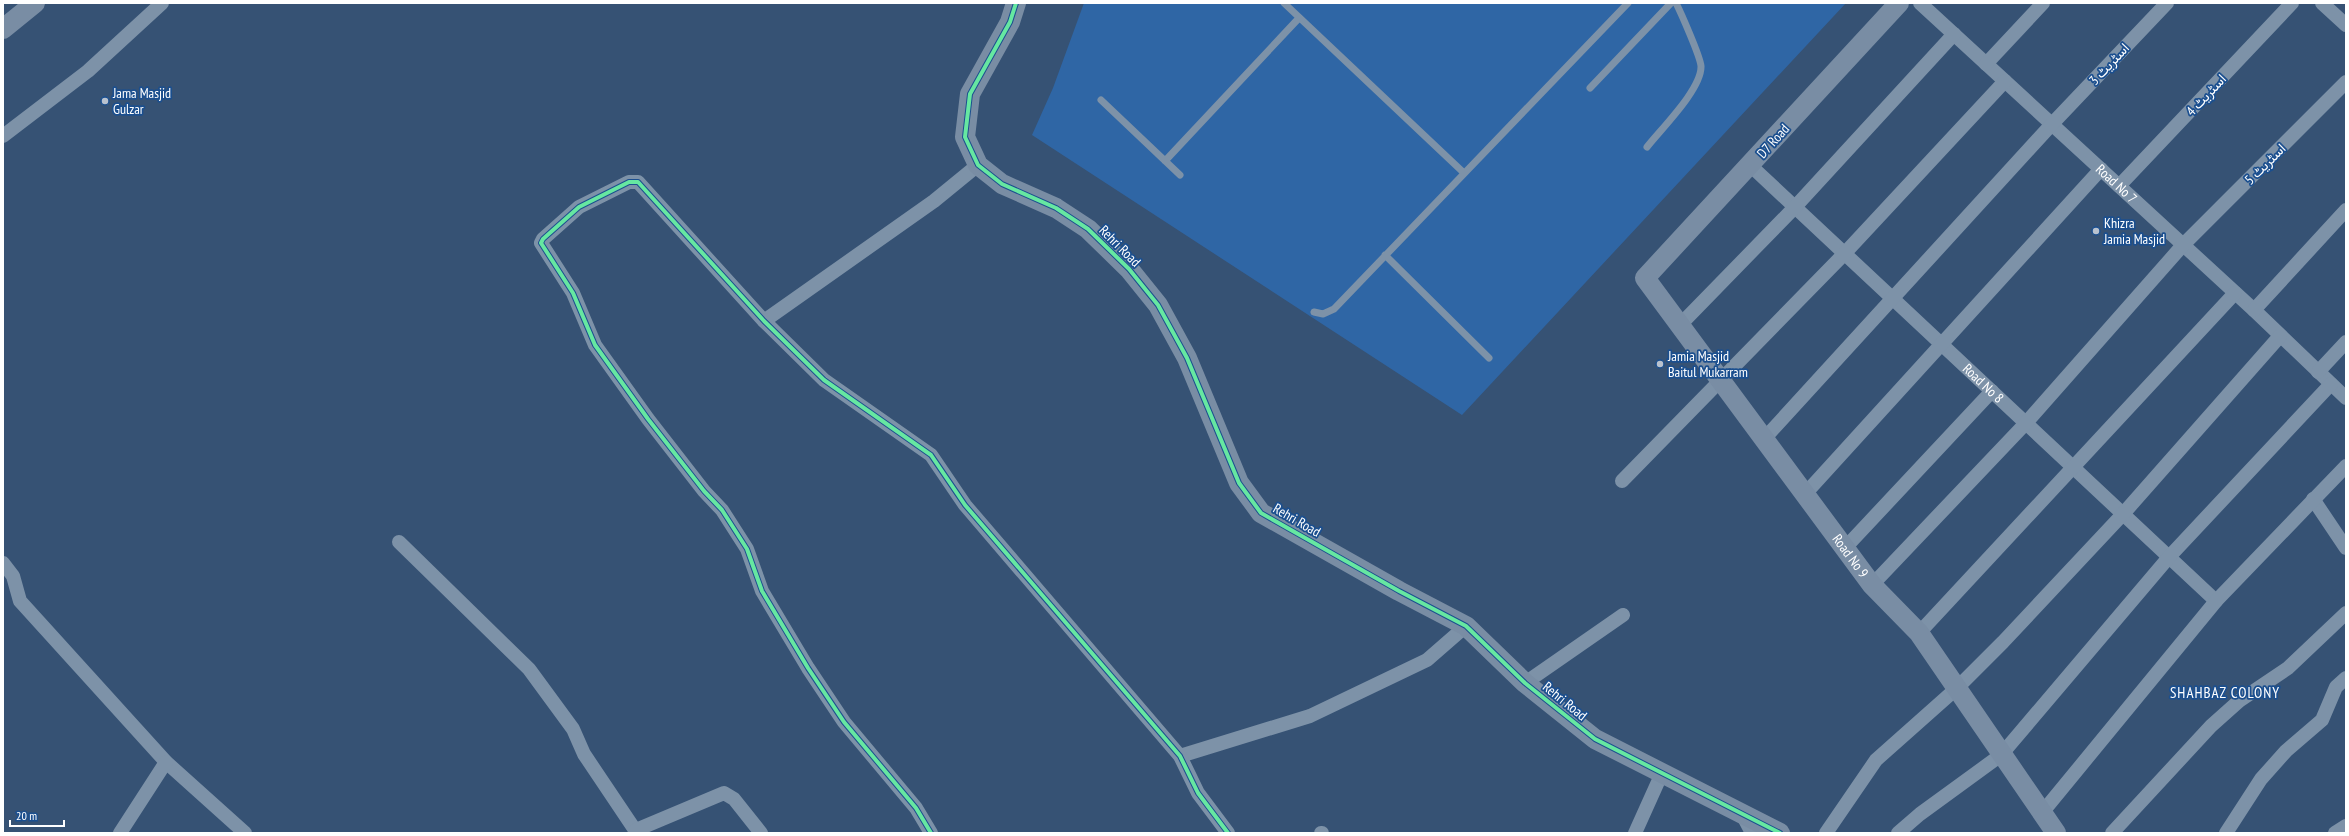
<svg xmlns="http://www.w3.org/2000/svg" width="2349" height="836" font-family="'PT Sans Narrow',Vazirmatn,sans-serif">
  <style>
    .green { fill: #2f66a5 }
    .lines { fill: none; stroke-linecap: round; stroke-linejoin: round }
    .lane { stroke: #7d92a8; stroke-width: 7 }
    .street { stroke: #7d92a8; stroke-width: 14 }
    .secondary { stroke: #798da4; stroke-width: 20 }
    .cycleway-casing { stroke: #1b4f8f; stroke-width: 6 }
    .cycleway { stroke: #66e7a1; stroke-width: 4 }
    .poi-dot { fill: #b9c2ce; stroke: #1b4f8f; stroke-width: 1.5 }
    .labels { text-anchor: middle; stroke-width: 3.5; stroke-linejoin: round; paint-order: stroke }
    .street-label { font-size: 14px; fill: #fff; stroke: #1b4f8f }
    .poi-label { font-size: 14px; fill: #fff; stroke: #1b4f8f; text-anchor: start }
    .neighbourhood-label { font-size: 15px; letter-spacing: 1px; fill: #fff; stroke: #1b4f8f }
  </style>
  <rect width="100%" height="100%" fill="#365274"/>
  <!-- green -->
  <path class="green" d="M 1084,3 L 1846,3 L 1462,415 L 1032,135 L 1053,88 Z"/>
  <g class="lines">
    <!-- lane -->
    <path class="lane" d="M 1284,3 L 1464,173
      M 1590,88 L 1671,3
      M 1101,100 L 1180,175
      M 1647,147 C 1661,129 1702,89 1701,66 C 1700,56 1681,13 1676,3
      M 1165,161 L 1299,18
      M 1385,255 L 1489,358
      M 1314,312 L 1323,314 L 1334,309 L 1628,3"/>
    <!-- street -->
    <g class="street">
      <path id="s1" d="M 1920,3 L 2254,310 L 2346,398"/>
      <path d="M 2322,3 L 2346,25"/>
      <path d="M 1986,64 L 2043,3"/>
      <path d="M 3,136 L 88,71 L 162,3"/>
      <path id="s2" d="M 1751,166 L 2216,601"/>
      <path d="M 2119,186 L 2292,3"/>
      <path d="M 2254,310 L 2346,210"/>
      <path d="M 764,321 L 934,201 L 978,165"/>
      <path d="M 1680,325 L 1795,207 L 1954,34"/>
      <path d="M 2318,372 L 2346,342"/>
      <path d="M 1764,439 L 2052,124 L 2167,3"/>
      <path d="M 1622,481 L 1844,254 L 2005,81"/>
      <path d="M 1805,494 L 2101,169"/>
      <path d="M 2313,499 L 2346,548"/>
      <path d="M 399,542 L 529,669 L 573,729 L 584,754 L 637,833"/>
      <path d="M 1845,548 L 1992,391"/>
      <path d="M 3,563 L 13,576 L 20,601 L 166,762 L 245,833"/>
      <path d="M 1872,585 L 2026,423 L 2183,245 L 2346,82"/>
      <path d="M 1919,633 L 2235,293"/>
      <path d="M 1525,683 L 1623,615"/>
      <path d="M 1180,756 L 1310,716 L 1427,660 L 1466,626"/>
      <path d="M 1742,814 L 1752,833"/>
      <path d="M 2041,814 L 2216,601 L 2346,466"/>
      <path d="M 636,830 L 724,793 L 734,799 L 761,833"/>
      <path d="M 120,833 L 166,762"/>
      <path d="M 931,833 L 916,808 L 844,722 L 808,668 L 762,591 L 747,549 L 722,510 L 704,491 L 648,419 L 595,345 L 573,293 L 541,243 L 543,239 L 579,207 L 629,182 L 638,182 L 764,321 L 824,380 L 931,455 L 965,505 L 1180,756 L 1198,793 L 1228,833"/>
      <path d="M 1321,833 L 1322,833"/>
      <path d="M 1635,833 L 1662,773"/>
      <path d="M 1826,833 L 1876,760 L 1957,688 L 2003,642 L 2123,514 L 2280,336"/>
      <path d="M 1898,833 L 1920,814 L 2001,755 L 2169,557 L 2331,384"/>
      <path d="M 2112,833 L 2211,726 L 2239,701 L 2288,668 L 2346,613"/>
      <path d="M 2226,833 L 2261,779 L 2286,751 L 2322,720 L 2336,687 L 2346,678"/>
      <path d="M 2335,833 L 2346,826"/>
    </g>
    <!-- secondary -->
    <g class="secondary">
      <path d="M 1016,3 L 1010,22 L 970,94 L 965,137 L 978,165 L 1002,184 L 1056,208 L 1088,229 L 1129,269 L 1158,305 L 1187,358 L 1239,483 L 1261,513 L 1399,591 L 1466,626 L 1525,683 L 1595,739 L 1780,833"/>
      <path id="s3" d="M 1899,3 L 1645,278 L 1872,585 L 1919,633 L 2056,833"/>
      <path d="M 3,29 L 35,3"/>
    </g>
    <!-- cycleway casing -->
    <g class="cycleway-casing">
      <path id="cycleway" d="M 1016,3 L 1010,22 L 970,94 L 965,137 L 978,165 L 1002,184 L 1056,208 L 1088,229 L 1129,269 L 1158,305 L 1187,358 L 1239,483 L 1261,513 L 1399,591 L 1466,626 L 1525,683 L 1595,739 L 1780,833
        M 931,833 L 916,808 L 844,722 L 808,668 L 762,591 L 747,549 L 722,510 L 704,491 L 648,419 L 595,345 L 573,293 L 541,243 L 543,239 L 579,207 L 629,182 L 638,182 L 764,321 L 824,380 L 931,455 L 965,505 L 1180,756 L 1198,793 L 1228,833"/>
    </g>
    <!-- cycleway -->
    <use href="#cycleway" class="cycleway"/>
  </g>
  <!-- markers -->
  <g class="poi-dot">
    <circle cx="105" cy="101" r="4"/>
    <circle cx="2096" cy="231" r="4"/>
    <circle cx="1660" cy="364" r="4"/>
  </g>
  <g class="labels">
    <!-- street labels -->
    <g class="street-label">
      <text transform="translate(2109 64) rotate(-47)" y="5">اسٹریٹ 3</text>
      <text transform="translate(2206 95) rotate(-47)" y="5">اسٹریٹ 4</text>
      <text transform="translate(1773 141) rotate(-48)" y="5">D7 Road</text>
      <text transform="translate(2265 164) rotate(-45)" y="5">اسٹریٹ 5</text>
      <text dy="5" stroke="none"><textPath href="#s1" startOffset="267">Road No 7</textPath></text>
      <text transform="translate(1120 246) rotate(45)" y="5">Rehri Road</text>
      <text dy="5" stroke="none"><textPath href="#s2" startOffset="318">Road No 8</textPath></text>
      <text transform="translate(1297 520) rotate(30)" y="5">Rehri Road</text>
      <text dy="5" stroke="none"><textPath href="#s3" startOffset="720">Road No 9</textPath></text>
      <text transform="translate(1565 701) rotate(39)" y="5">Rehri Road</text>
    </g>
    <!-- poi labels -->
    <g class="poi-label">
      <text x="113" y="98">Jama Masjid<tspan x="113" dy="16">Gulzar</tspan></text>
      <text x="2104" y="228">Khizra<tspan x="2104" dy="16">Jamia Masjid</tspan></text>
      <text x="1668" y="361">Jamia Masjid<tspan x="1668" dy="16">Baitul Mukarram</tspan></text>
    </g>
    <!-- neighbourhood labels -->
    <g class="neighbourhood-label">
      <text x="2225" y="698">SHAHBAZ COLONY</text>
    </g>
  </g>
  <!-- border -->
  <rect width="2349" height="836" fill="none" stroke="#ffffff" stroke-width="8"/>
  <!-- scale -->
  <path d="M10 820v6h54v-6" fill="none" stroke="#ffffff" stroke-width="2"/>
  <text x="16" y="820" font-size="12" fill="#ffffff" stroke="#1b4f8f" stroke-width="3" paint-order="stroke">20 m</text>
</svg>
